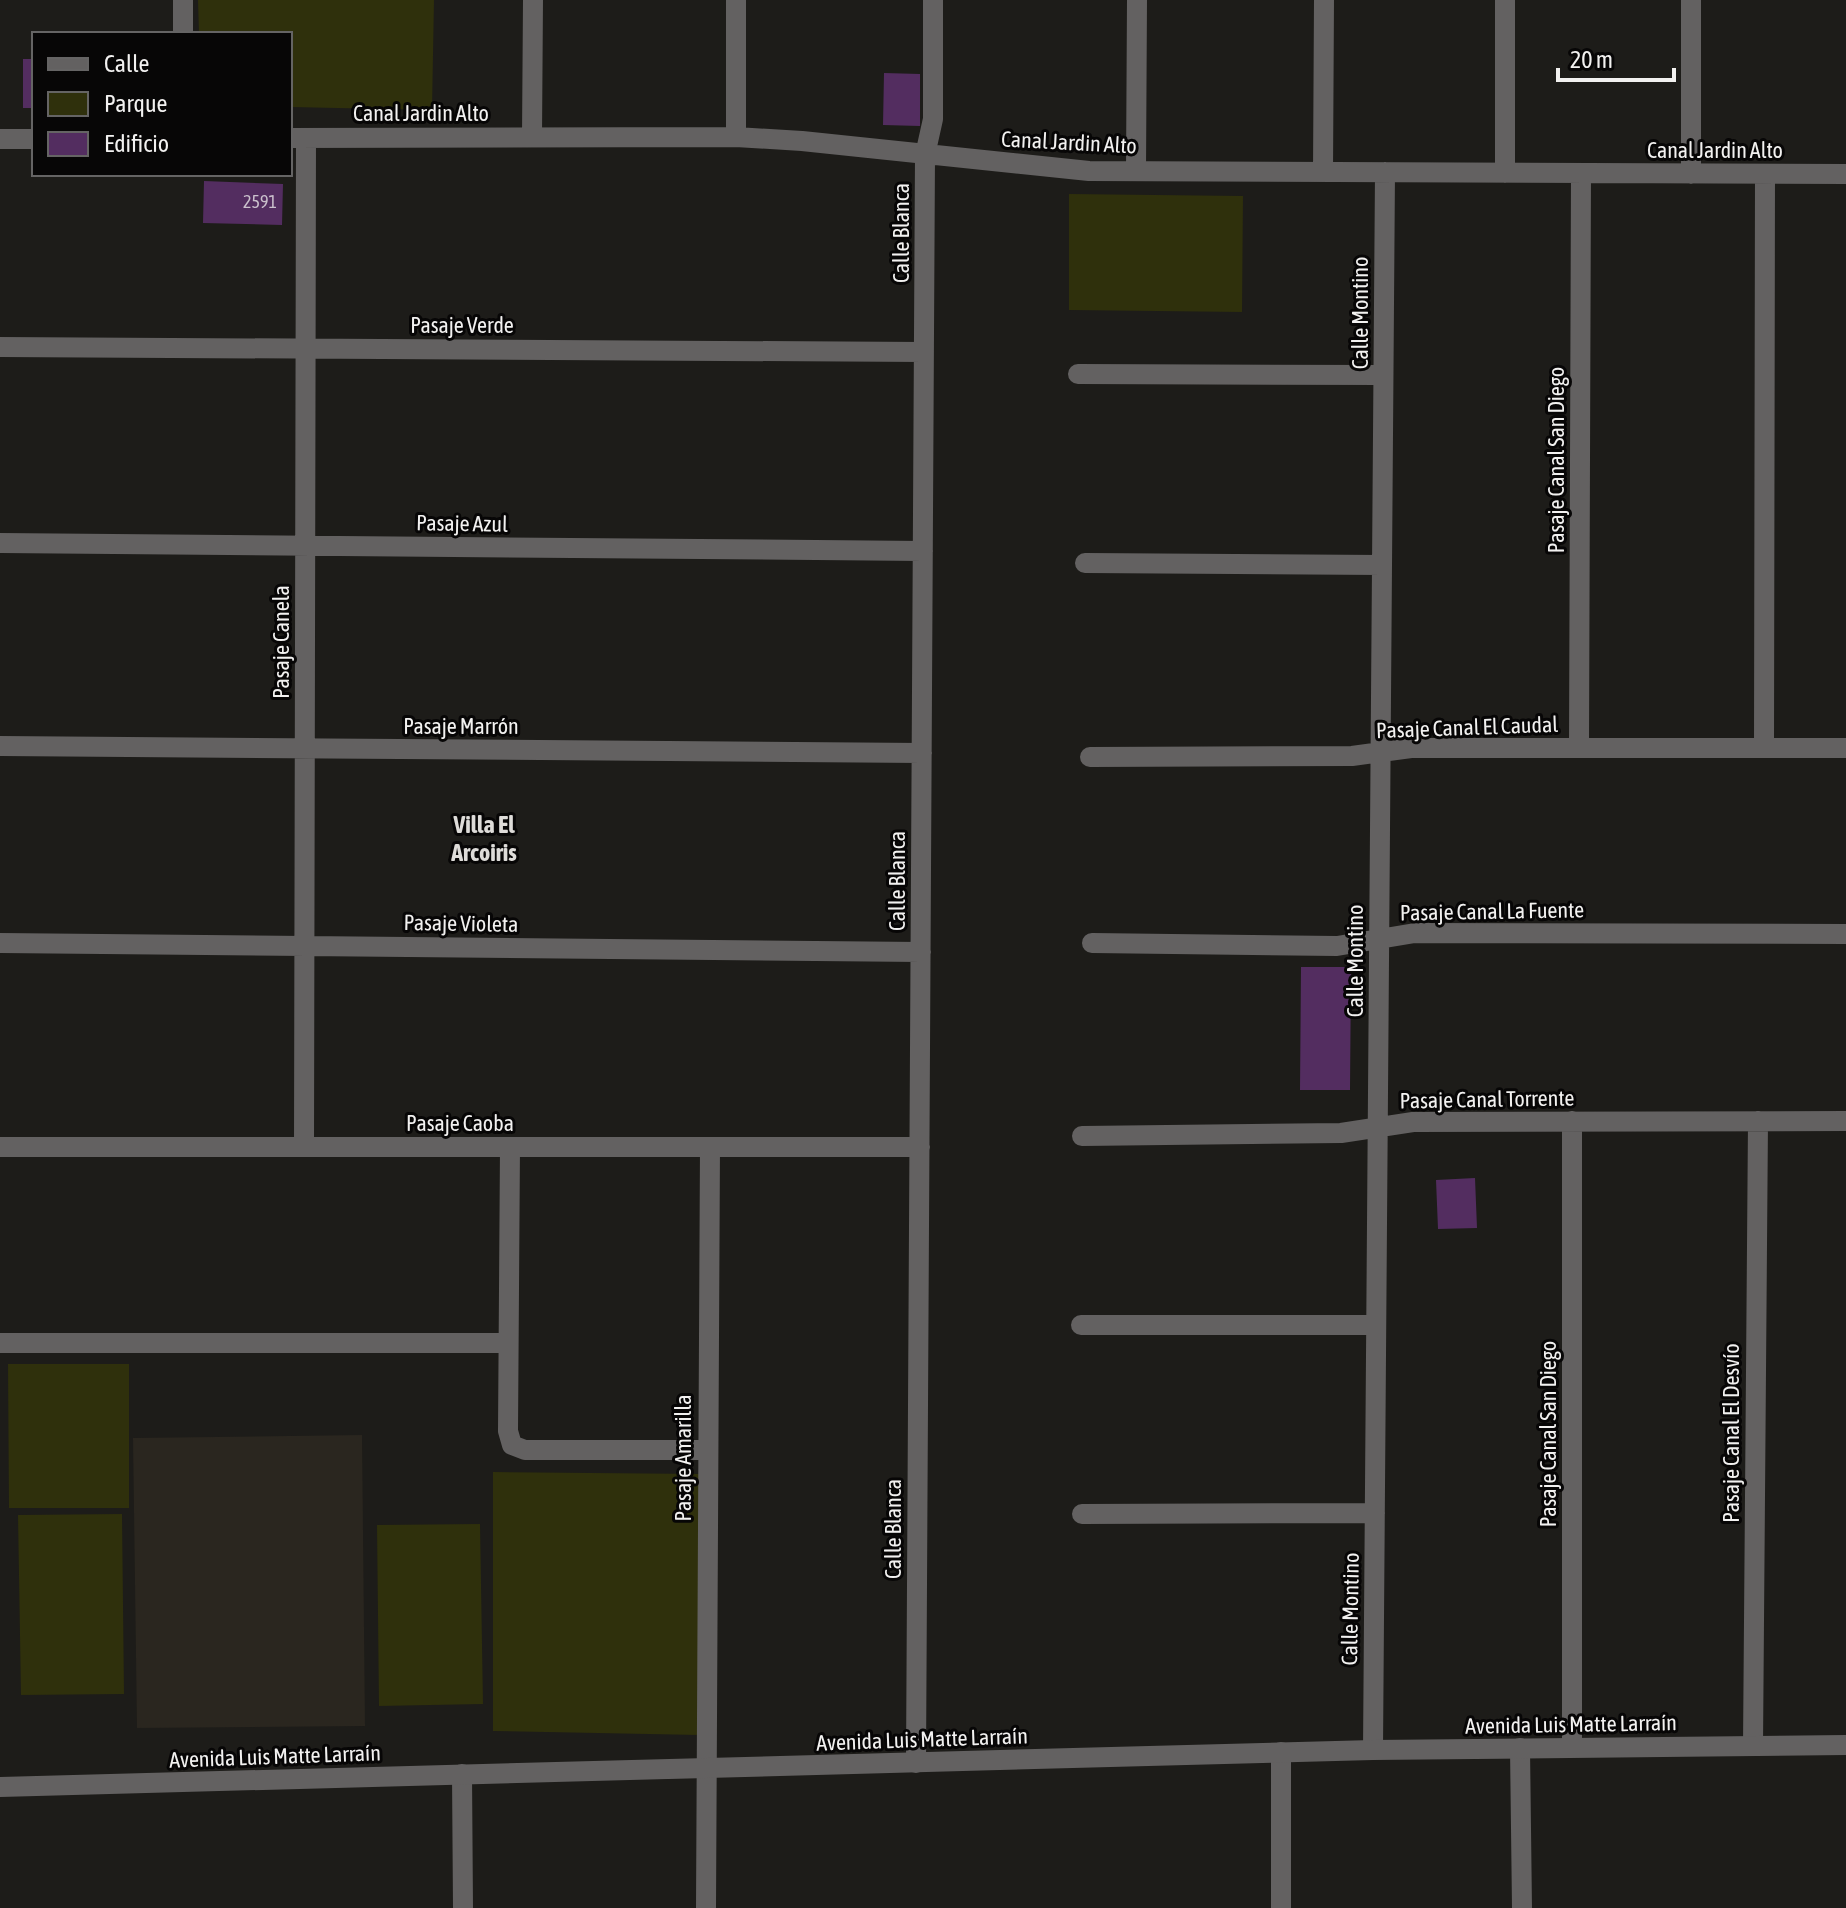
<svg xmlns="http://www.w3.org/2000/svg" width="1846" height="1908" font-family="'Asap Condensed',sans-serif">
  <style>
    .built { fill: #2a261f }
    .green { fill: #2f300c }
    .building { fill: #532d60 }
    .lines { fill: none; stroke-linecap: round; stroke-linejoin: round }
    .minor { stroke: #636161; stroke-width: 20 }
    .tertiary { stroke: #636161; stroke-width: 20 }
    .labels { text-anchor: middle; stroke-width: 6; stroke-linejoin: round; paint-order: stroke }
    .number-label { font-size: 18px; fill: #cac0cc }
    .street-label { font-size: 22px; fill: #f2f1f0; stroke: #070606 }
    .neighbourhood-label { font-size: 24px; font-weight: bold; fill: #dedcd9; stroke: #070606 }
  </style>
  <rect width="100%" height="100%" fill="#1d1c19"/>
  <!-- built -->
  <path class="built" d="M 362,1435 L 365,1726 L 137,1728 L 133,1438 Z"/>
  <!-- green -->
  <path class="green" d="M 198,0 L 434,0 L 432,110 L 290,107 L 290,34 L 199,34 Z
    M 1069,194 L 1243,196 L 1242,312 L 1069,310 Z
    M 8,1364 L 129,1364 L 129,1508 L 9,1508 Z
    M 493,1472 L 702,1474 L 699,1735 L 493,1731 Z
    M 122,1514 L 124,1694 L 21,1695 L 18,1515 Z
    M 480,1524 L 483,1704 L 379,1706 L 377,1525 Z"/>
  <!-- building -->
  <path class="building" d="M 23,59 L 34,59 L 34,108 L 23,108 Z
    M 884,73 L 920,74 L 920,126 L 883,125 Z
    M 204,181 L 283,184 L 282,225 L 203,223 Z
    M 1301,967 L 1351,967 L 1350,1090 L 1300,1090 Z
    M 1475,1178 L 1477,1228 L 1438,1229 L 1436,1180 Z"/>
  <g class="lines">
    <!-- minor -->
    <path class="minor" d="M 1505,0 L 1505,173
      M 1691,0 L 1691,174
      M 183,34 L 183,0
      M 532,136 L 533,0
      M 736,137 L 736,0
      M 290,138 L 736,137 L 802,141 L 1089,171 L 1846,174
      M 0,139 L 34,139
      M 1136,171 L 1137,0
      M 1323,172 L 1324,0
      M 0,347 L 924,352
      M 1078,374 L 1383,375
      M 0,543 L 923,551
      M 1085,563 L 1382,565
      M 0,746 L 922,753
      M 1579,747 L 1581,173
      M 1764,747 L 1765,174
      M 1090,757 L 1352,756 L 1411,748 L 1846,748
      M 0,943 L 921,952
      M 1092,943 L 1337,946 L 1415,933 L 1846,934
      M 1082,1136 L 1341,1133 L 1413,1122 L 1846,1121
      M 0,1147 L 920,1147
      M 304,1147 L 306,138
      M 510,1147 L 508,1431 L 512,1445 L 525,1450 L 707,1450
      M 1081,1325 L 1376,1325
      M 0,1343 L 508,1343
      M 1082,1514 L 1375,1513
      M 1753,1746 L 1758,1121
      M 1572,1747 L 1572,1121
      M 1520,1748 L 1522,1908
      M 1373,1750 L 1385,172
      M 1281,1752 L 1281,1908
      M 916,1763 L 925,155 L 933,119 L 933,0
      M 462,1774 L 463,1908
      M 706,1908 L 710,1147"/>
    <!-- tertiary -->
    <path class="tertiary" d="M 0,1787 L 1373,1750 L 1846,1745"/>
  </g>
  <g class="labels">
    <!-- number labels -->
    <g class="number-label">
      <text x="260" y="208">2591</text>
    </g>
    <!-- street labels -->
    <g class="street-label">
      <text x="421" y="121">Canal Jardin Alto</text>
      <text transform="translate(1069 142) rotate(3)" y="8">Canal Jardin Alto</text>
      <text x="1715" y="158">Canal Jardin Alto</text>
      <text transform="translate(901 233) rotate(-90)" y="8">Calle Blanca</text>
      <text transform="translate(1360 313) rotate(-90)" y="8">Calle Montino</text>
      <text x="462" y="333">Pasaje Verde</text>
      <text transform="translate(1556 460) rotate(-90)" y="8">Pasaje Canal San Diego</text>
      <text transform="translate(462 523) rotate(1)" y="8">Pasaje Azul</text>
      <text transform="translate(281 642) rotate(-90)" y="8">Pasaje Canela</text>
      <text x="461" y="734">Pasaje Marrón</text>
      <text transform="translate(1467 727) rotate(-2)" y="8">Pasaje Canal El Caudal</text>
      <text transform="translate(897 881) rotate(-90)" y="8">Calle Blanca</text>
      <text transform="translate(1492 911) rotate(-1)" y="8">Pasaje Canal La Fuente</text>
      <text transform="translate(461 923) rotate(1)" y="8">Pasaje Violeta</text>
      <text transform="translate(1355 961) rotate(-90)" y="8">Calle Montino</text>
      <text transform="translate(1487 1099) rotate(-1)" y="8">Pasaje Canal Torrente</text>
      <text x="460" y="1131">Pasaje Caoba</text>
      <text transform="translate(1731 1433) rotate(-90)" y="8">Pasaje Canal El Desvío</text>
      <text transform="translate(1548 1434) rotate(-90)" y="8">Pasaje Canal San Diego</text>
      <text transform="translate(683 1458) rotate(-90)" y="8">Pasaje Amarilla</text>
      <text transform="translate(893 1529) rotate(-90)" y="8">Calle Blanca</text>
      <text transform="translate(1350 1609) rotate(-89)" y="8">Calle Montino</text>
      <text transform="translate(1571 1724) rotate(-1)" y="8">Avenida Luis Matte Larraín</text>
      <text transform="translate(922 1739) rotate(-2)" y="8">Avenida Luis Matte Larraín</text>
      <text transform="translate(275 1756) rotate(-2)" y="8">Avenida Luis Matte Larraín</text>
    </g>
    <!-- neighbourhood labels -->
    <g class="neighbourhood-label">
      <text x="484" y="833">Villa El<tspan x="484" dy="28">Arcoiris</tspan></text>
    </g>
  </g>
  <!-- legend -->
  <rect x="32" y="32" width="260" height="144" fill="#070606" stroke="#656464" stroke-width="2"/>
  <rect x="48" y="58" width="40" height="12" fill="#636161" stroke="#656464" stroke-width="2"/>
  <text x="104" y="72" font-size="24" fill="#f2f1f0">Calle</text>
  <rect x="48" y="92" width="40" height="24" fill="#2f300c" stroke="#656464" stroke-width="2"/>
  <text x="104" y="112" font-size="24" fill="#f2f1f0">Parque</text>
  <rect x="48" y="132" width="40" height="24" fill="#532d60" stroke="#656464" stroke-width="2"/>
  <text x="104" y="152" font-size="24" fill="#f2f1f0">Edificio</text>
  <!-- scale -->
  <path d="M1558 68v12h116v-12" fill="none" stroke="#f2f1f0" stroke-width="4"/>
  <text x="1570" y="68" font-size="24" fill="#f2f1f0" stroke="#070606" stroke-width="6" paint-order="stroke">20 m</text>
</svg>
